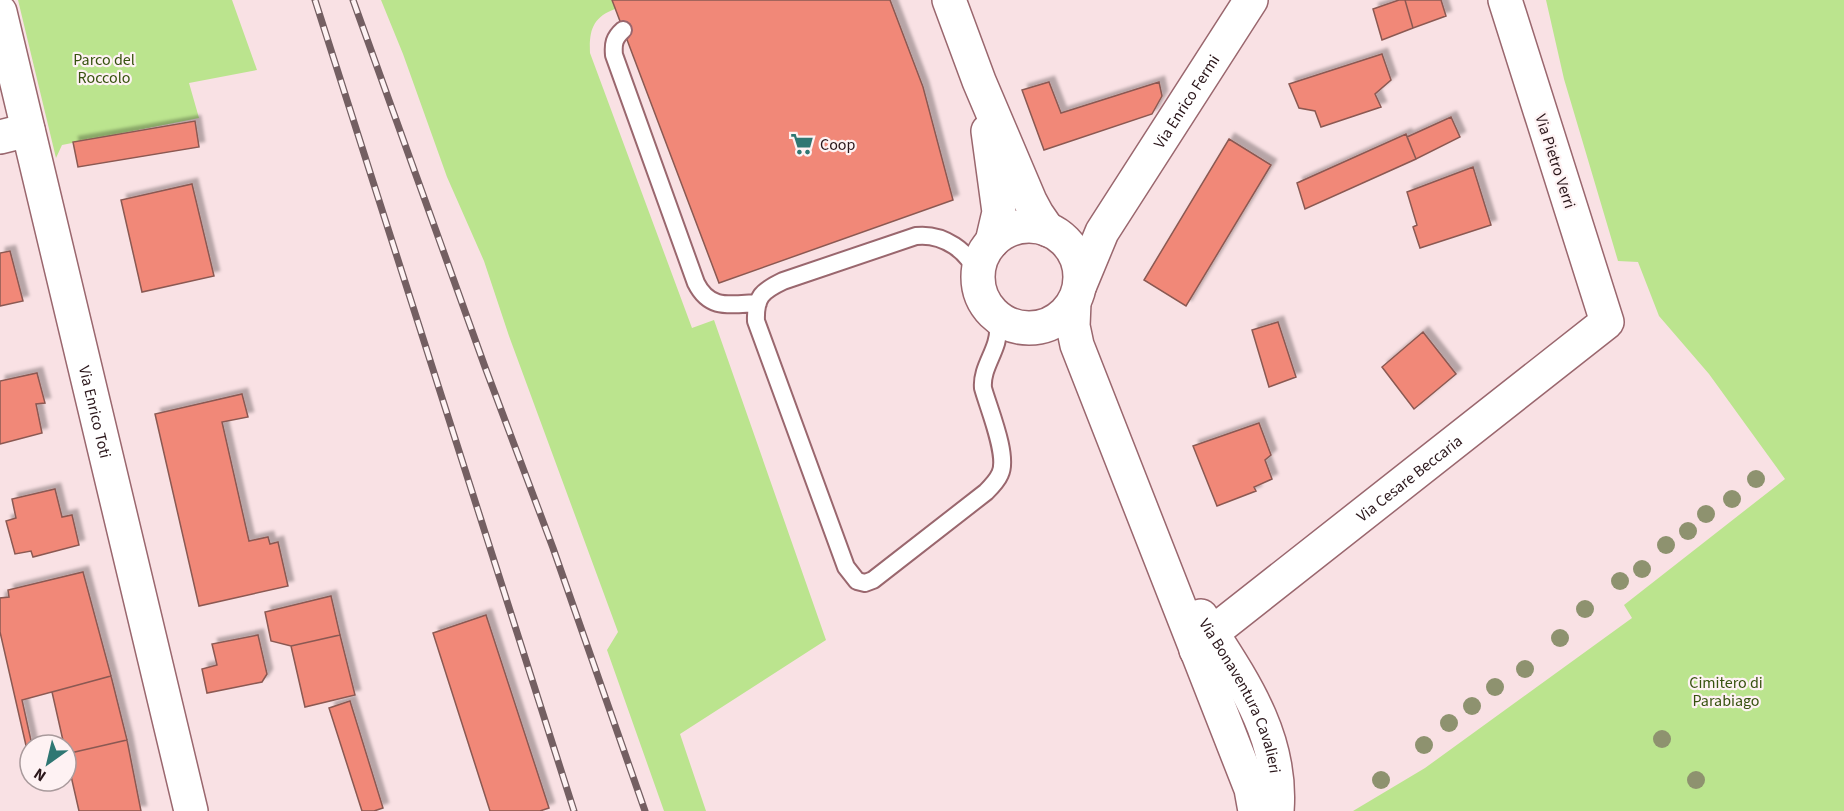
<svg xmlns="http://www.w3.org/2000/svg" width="1844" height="811" font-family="'Source Sans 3',sans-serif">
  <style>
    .green { fill: #bbe48e }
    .building { fill: #f18878; stroke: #8b5952; stroke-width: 1.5; filter: url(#shadow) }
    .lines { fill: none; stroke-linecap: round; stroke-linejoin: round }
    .lane-casing { stroke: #9a676e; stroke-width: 20 }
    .street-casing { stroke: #9a676e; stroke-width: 36 }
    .lane { stroke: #fff; stroke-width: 16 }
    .street { stroke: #fff; stroke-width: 33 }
    .rail-casing { stroke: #745f62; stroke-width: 7 }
    .rail { stroke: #fef2f3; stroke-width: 4.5; stroke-dasharray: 14; stroke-linecap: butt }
    .tree { fill: #8e926f }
    .labels { text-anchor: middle; stroke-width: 4.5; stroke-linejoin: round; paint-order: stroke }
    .park-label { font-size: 16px; fill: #37520f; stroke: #fef2f3 }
    .street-label { font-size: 16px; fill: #2a161a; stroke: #fef2f3 }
    .poi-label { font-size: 16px; fill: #2a161a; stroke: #fef2f3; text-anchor: start }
  </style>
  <defs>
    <filter id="shadow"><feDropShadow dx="5.5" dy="-5.5" stdDeviation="1.5" flood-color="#0004"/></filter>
  </defs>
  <rect width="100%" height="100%" fill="#f9e1e4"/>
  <!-- green -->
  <path class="green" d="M 18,0 L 232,0 L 257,70 L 189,83 L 199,118 L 62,145 L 56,158 Z
    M 381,0 L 612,0 L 615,9 C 593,17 589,30 590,53 L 692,328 L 714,320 L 826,640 L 680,734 L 706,811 L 664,811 L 607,650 L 618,632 L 509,336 L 484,261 L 447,177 L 403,54 Z
    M 1546,0 L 1844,0 L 1844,811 L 1353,811 L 1425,768 L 1632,618 L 1624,605 L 1785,479 L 1709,374 L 1659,316 L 1638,262 L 1618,261 L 1564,79 Z"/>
  <!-- building -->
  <path class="building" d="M 612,0 L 890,0 L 923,87 L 953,200 L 719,283 Z
    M 1399,0 L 1405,0 L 1413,28 L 1382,40 L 1373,9 Z
    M 1405,0 L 1441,0 L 1446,16 L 1413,28 Z
    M 1382,54 L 1391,80 L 1375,94 L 1381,107 L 1321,127 L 1315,111 L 1299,108 L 1289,84 Z
    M 1049,82 L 1061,113 L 1159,82 L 1162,96 L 1152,114 L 1044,150 L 1022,90 Z
    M 1451,117 L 1460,137 L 1416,159 L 1407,137 Z
    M 195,121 L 199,147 L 78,167 L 73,142 Z
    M 1406,134 L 1416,159 L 1305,209 L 1297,183 Z
    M 1229,139 L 1271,165 L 1186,306 L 1144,280 Z
    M 1473,167 L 1491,225 L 1420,248 L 1413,227 L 1417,225 L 1407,192 Z
    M 192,184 L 214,276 L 142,292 L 121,200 Z
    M 10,251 L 23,301 L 0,306 L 0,253 Z
    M 1278,322 L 1296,377 L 1269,387 L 1252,330 Z
    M 1423,332 L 1456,374 L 1414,409 L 1382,367 Z
    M 37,373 L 45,403 L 36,404 L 42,433 L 0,444 L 0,381 Z
    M 242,394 L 248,417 L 222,422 L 249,541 L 268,537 L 270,544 L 278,542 L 288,586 L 199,606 L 155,414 Z
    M 1259,423 L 1271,455 L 1265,460 L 1272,479 L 1254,487 L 1256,491 L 1217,506 L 1193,446 Z
    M 55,489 L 62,517 L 72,515 L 79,545 L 33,557 L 31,551 L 15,554 L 6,521 L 16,518 L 12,499 Z
    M 83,572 L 111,676 L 22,700 L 32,745 L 30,745 L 30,763 L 0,632 L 0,598 L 9,597 L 8,590 Z
    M 331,596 L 340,635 L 291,646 L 271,641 L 265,612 Z
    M 486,615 L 549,808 L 540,811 L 490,811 L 433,633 Z
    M 258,635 L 267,674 L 262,682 L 207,693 L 202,669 L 217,665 L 212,644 Z
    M 340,635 L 355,695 L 305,707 L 291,646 Z
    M 111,676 L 127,740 L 66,754 L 66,745 L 64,745 L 52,692 Z
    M 350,701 L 383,808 L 374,811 L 362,811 L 329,708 Z
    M 127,740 L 141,811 L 79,811 L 66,754 Z"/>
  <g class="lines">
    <!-- lane casing -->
    <g class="lane-casing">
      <path id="lane" d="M 623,30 C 614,38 613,44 614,55 L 696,283 C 710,311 731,304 758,303
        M 978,277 C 970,251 943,233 916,236 L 783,281 C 762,291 755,297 756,321 L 846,567 L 857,581 L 865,583 L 873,580 L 986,492 C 991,487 997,481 1000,474 C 1009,456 988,407 983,388 C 981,366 1000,349 998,327 C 998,323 995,317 994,313"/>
    </g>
    <!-- street casing -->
    <g class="street-casing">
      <g id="street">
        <path d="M 949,0 L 979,81 L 1030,201 L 1037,214 L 1048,230"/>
        <path id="s1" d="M 0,12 L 191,811"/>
        <path d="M 988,131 L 999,212 L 992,242"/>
        <path d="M 0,137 L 28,130"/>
        <circle cx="1029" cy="277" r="51"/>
        <path id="s2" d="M 1080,285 L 1102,232 L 1251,0"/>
        <path d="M 1074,302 L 1073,326 L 1077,345 L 1251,789 L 1255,811"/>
        <path id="s3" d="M 1201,616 C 1240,677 1283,735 1277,811"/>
        <path id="s4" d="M 1196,650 L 1212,633 L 1607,322 L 1505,0"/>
      </g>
    </g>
    <!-- lane -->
    <use href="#lane" class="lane"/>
    <!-- street -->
    <use href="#street" class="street"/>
    <!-- rail casing -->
    <g class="rail-casing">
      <path id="rail" d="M 315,0 L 574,811
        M 353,0 L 485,367 L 553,548 L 645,811"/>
    </g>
    <!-- rail -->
    <use href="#rail" class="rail"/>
  </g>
  <!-- trees -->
  <g class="tree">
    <circle cx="1756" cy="479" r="9"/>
    <circle cx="1732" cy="499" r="9"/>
    <circle cx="1706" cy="514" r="9"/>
    <circle cx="1688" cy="531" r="9"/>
    <circle cx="1666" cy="545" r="9"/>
    <circle cx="1642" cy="569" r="9"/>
    <circle cx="1620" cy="581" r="9"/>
    <circle cx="1585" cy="609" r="9"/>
    <circle cx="1560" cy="638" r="9"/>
    <circle cx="1525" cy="669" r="9"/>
    <circle cx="1495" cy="687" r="9"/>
    <circle cx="1472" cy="706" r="9"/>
    <circle cx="1449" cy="723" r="9"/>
    <circle cx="1662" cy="739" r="9"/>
    <circle cx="1424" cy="745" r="9"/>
    <circle cx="1381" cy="780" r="9"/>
    <circle cx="1696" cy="780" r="9"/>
  </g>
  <!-- icons -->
  <defs>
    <g id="supermarket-bare" transform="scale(1.8)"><path d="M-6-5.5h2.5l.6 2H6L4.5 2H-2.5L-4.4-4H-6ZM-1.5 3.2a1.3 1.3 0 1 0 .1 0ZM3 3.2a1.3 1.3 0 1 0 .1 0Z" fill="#2f7773" stroke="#fef2f3" stroke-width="2.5" paint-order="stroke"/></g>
  </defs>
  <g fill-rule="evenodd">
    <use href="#supermarket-bare" x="802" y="144"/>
  </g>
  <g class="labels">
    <!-- park labels -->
    <g class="park-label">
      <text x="104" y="65">Parco del<tspan x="104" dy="18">Roccolo</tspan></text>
      <text x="1726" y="688">Cimitero di<tspan x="1726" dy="18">Parabiago</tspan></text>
    </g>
    <!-- street labels -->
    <g class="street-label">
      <text dy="6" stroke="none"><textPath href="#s2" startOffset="213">Via Enrico Fermi</textPath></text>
      <text transform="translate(1556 161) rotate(72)" y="6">Via Pietro Verri</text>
      <text dy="6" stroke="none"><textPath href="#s1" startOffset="411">Via Enrico Toti</textPath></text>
      <text dy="6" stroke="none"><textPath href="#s4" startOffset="274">Via Cesare Beccaria</textPath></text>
      <text dy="6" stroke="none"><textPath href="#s3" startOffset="90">Via Bonaventura Cavalieri</textPath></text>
    </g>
    <!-- poi labels -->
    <g class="poi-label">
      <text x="820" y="150">Coop</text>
    </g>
  </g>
  <!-- north arrow -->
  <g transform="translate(48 763) rotate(214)"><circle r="28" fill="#fef2f3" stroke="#a99a9c" stroke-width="1.5"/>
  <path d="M0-4.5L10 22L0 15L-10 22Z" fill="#2f7773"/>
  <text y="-9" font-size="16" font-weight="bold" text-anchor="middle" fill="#2a161a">N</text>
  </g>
</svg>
